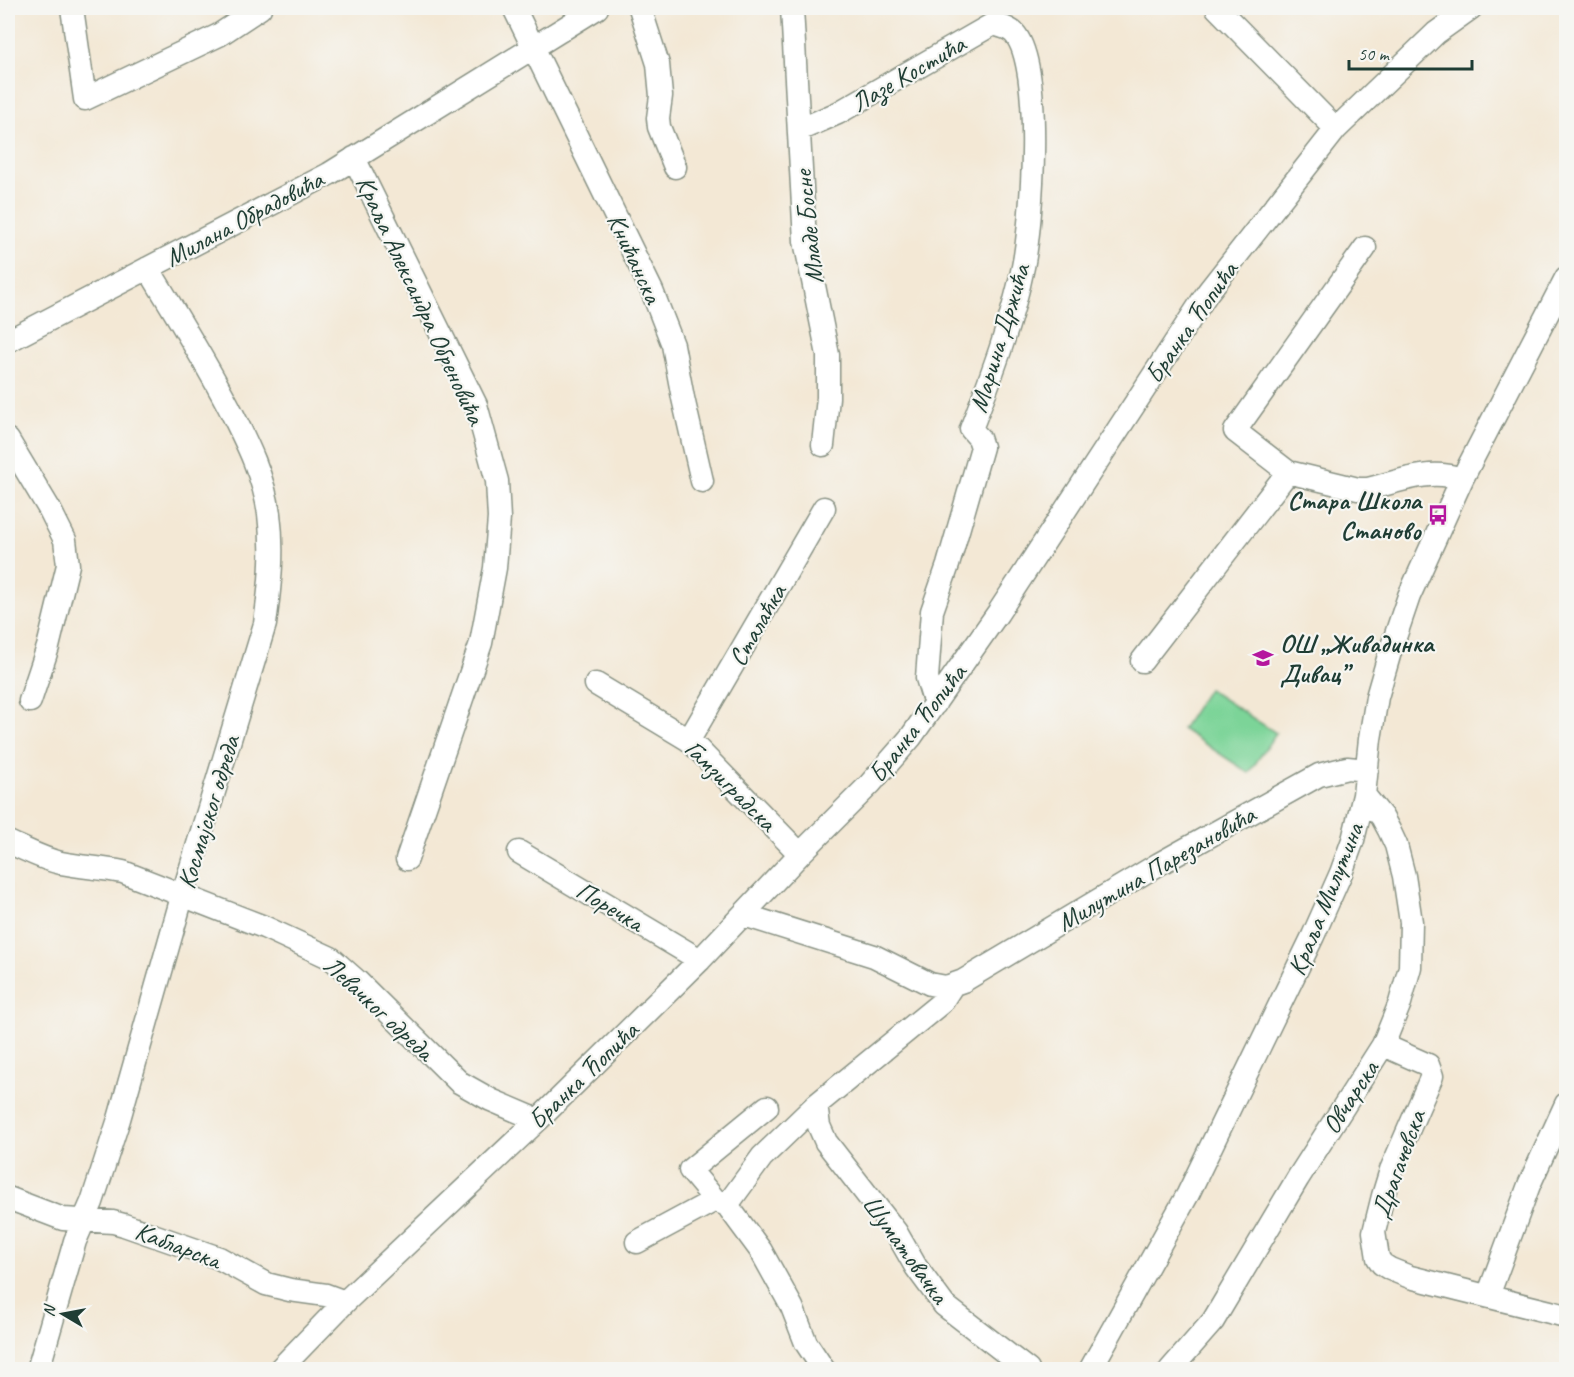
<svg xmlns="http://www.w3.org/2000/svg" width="1574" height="1377" font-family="Caveat,sans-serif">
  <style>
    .green { fill: #7cd498; stroke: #4e8866; stroke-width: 1.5 }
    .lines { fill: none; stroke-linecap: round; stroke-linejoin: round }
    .minor-casing { stroke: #899284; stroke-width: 25 }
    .minor { stroke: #fff; stroke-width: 22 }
    .labels { text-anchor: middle; stroke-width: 4.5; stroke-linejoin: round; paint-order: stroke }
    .street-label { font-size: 26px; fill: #1f3d34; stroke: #f6f6f2 }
    .poi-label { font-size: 26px; font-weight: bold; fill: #1f3d34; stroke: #f6f6f2; text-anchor: end }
  </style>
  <rect width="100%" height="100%" fill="#f6f6f2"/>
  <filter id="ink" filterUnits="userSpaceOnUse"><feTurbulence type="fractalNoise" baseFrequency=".0167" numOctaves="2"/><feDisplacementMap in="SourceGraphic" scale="12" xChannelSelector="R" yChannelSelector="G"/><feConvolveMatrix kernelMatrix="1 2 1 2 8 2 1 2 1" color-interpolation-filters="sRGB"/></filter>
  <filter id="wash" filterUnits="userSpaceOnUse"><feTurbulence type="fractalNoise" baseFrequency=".008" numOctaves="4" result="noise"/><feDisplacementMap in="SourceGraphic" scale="24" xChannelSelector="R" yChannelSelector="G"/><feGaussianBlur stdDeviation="1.35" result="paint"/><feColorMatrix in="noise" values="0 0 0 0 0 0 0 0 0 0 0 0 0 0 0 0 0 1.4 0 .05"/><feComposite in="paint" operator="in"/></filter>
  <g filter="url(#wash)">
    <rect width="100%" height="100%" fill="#f3e8d5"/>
    <!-- green -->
    <path class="green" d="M 1208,689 L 1276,733 L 1249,773 L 1182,729 Z"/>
  </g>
  <g filter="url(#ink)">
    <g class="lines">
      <!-- minor casing -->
      <g class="minor-casing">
        <path id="minor" d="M 72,8 L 85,99 L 219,35 L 260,8
          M 514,8 L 652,291 L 673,345 L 683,398 L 702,481
          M 640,8 L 658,64 L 661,96 L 658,118 L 659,127 L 675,167
          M 792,8 L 805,241 L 828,355 L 828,398 L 823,445
          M 1217,8 L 1336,129
          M 799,130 L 838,113 L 993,24 C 1000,26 1008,27 1014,33 C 1044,65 1032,224 1023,267 C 1012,322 991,377 971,429 L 979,438 L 982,447 L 948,565 L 932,611 L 927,678 L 935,704
          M 354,158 L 476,405 L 497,481 L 499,518 L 495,568 L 481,643 L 407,859
          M 8,341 L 329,174 L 597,8
          M 8,440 L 50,510 L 65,540 L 68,565 L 48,647 L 30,701
          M 1288,472 L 1235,431 L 1365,248
          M 1142,661 L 1288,472 L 1358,489 L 1368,489 C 1400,481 1430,468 1462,479
          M 596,684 L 689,740 L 800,854
          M 689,740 L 824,508
          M 8,842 C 25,849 42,859 61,863 C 82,867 102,868 123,872 L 264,927 L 331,958 L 357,981 L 459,1082 L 491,1100 L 538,1120
          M 519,852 L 700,960
          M 744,915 L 874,956 L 930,984 L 946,987 L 963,981 L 1159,864 L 1319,775 L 1347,768 L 1367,770
          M 1383,1045 L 1428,1065 L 1432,1076 L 1391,1170 L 1383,1196 L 1374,1232 L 1378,1258 L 1382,1264 L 1390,1269 L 1410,1277 L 1566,1316
          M 816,1105 L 819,1126 L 826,1142 L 896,1232 L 916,1267 L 944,1305 L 1028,1370
          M 8,1198 L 63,1219 L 113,1222 L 124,1225 L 219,1258 L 266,1284 L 290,1290 L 326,1295 L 345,1302
          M 715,1200 L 690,1170 L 767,1107
          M 727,1205 L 762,1157 L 816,1105 L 941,1003 L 952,986
          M 637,1242 L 715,1200 L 727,1205 L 761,1251 L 792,1307 L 806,1343 L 824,1370
          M 1488,1296 L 1529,1185 L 1566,1104
          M 38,1370 L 75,1241 L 92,1202 L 119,1119 L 182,897 L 265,624 C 270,587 274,551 269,514 C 264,476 246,441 229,407 C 204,359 176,314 148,268
          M 279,1370 L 345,1302 L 538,1120 L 700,960 L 800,854 L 870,784 L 911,737 L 998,613 L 1208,292 L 1336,129 L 1436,33 L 1471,8
          M 1090,1370 L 1188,1194 L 1313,936 L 1341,873 L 1353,840 L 1364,795 L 1370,739 L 1377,697 L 1390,652 L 1409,596 L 1462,479 L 1566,278
          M 1170,1370 L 1213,1321 L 1298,1178 L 1383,1045 L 1400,1003 L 1410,967 L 1411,922 L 1404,876 L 1396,845 L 1389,830 L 1382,817 L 1364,795"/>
      </g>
      <!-- minor -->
      <use href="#minor" class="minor"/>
    </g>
  </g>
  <!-- icons -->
  <defs>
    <g id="bus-bare" transform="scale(1.62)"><path d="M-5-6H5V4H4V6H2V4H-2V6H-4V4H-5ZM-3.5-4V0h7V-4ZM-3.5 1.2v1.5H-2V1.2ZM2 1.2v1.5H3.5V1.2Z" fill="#b5179e" stroke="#f6f6f2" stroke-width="2.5" paint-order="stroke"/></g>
    <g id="school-bare" transform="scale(1.62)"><path d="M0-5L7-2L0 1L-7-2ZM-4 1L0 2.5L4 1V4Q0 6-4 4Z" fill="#b5179e" stroke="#f6f6f2" stroke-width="2.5" paint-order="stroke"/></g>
  </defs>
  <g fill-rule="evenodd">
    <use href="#bus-bare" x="1438" y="515"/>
    <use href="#school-bare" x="1263" y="658"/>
  </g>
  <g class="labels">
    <!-- street labels -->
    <g class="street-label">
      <text transform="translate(908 73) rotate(-30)" y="9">Лазе Костића</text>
      <text transform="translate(244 218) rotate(-28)" y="9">Милана Обрадовића</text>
      <text transform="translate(808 227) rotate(-96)" y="9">Младе Босне</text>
      <text transform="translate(635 258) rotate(65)" y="9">Книћанска</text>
      <text transform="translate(421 300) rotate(65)" y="9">Краља Александра Обреновића</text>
      <text transform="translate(1191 322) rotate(-55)" y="9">Бранка Ћопића</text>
      <text transform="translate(999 338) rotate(-73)" y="9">Марина Држића</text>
      <text transform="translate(757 625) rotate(-60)" y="9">Сталаћка</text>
      <text transform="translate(917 723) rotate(-52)" y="9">Бранка Ћопића</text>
      <text transform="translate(731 785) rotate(45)" y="9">Гамзиградска</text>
      <text transform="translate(208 812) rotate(-73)" y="9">Космајског одреда</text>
      <text transform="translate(1156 868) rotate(-30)" y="9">Милутина Парезановића</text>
      <text transform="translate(1325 899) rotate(-68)" y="9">Краља Милутина</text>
      <text transform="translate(610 906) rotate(31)" y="9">Поречка</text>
      <text transform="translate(379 1008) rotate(43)" y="9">Левачког одреда</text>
      <text transform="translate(583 1075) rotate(-44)" y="9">Бранка Ћопића</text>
      <text transform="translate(1350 1097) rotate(-57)" y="9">Овчарска</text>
      <text transform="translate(1398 1164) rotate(-70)" y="9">Драгачевска</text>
      <text transform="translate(178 1245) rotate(21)" y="9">Кабларска</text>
      <text transform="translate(906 1249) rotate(54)" y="9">Шуматовачка</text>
    </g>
    <!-- poi labels -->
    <g class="poi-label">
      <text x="1421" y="509">Стара Школа<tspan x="1421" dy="30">Станово</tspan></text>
      <text x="1280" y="652" text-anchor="start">ОШ „Живадинка<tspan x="1280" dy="30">Дивац”</tspan></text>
    </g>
  </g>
  <!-- margin -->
  <rect width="1574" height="1377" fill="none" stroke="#f6f6f2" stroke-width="30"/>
  <!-- north arrow -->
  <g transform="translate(63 1314) rotate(280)" stroke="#f6f6f2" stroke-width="4.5" paint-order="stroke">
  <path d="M0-4.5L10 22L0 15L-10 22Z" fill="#1f3d34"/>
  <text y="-9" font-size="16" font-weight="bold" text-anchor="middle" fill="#1f3d34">N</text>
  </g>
  <!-- scale -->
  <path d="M1349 60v9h123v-9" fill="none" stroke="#1f3d34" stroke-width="3"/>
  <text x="1358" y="60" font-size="18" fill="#1f3d34" stroke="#f6f6f2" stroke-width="4.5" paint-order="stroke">50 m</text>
</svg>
